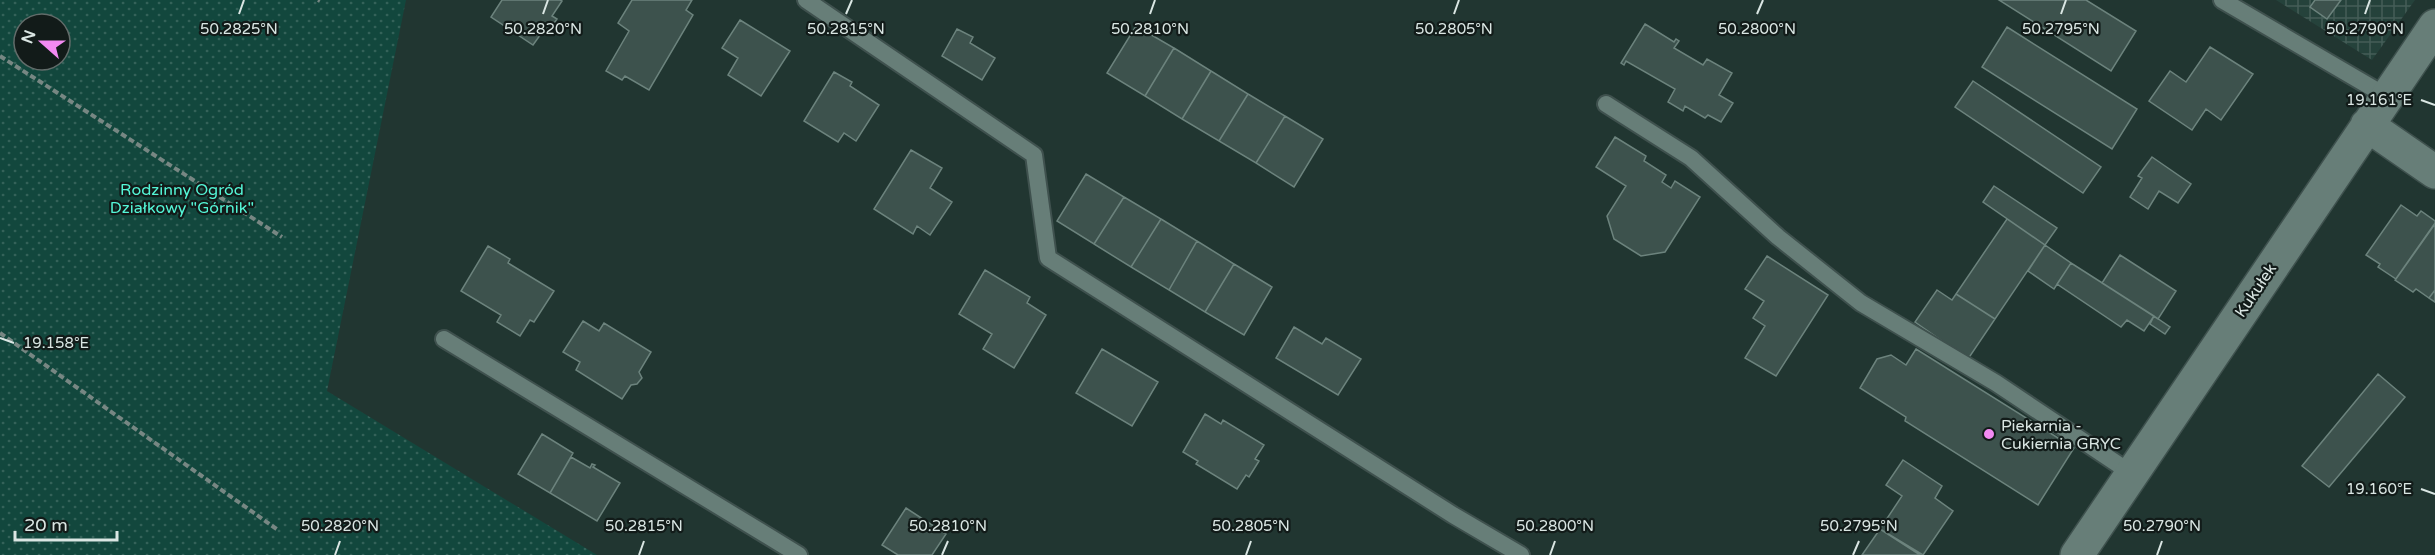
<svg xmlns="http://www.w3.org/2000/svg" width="2435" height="555" font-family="'Varela Round',sans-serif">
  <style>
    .industrial { fill: url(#industrial-grid) }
    .park { fill: url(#park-dots); fill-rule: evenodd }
    .building { fill: #3d524d; stroke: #6c837d; stroke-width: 1.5 }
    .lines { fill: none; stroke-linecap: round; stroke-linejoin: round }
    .lane-casing { stroke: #3f514e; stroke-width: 20 }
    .street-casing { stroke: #3f514e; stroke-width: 36 }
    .path { stroke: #778783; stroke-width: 4; stroke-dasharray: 6 3; stroke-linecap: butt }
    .lane { stroke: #677e78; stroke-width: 16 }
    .street { stroke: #677e78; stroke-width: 33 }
    .ticks { fill: none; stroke: #dae6e3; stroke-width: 2 }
    .poi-dot { fill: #f38af2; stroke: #121b19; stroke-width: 2 }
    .labels { text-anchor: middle; stroke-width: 4.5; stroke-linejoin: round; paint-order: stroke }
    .park-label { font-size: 16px; fill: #54f6d7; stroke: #121b19 }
    .street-label { font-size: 16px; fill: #dae6e3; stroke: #121b19 }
    .poi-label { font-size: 16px; fill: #dae6e3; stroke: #121b19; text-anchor: start }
    .ticks-label { font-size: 15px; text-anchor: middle; fill: #dae6e3; stroke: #121b19; stroke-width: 4.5; stroke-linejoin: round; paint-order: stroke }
  </style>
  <defs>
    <pattern id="industrial-grid" width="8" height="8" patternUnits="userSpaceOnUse" patternTransform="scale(1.5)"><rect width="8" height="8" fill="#25423b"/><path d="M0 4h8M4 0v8" fill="none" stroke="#445d57"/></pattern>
    <pattern id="park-dots" width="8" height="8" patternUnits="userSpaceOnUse" patternTransform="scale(1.5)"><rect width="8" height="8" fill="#12473d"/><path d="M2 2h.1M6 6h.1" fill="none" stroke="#346259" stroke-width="1.8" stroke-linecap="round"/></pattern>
  </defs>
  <rect width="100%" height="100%" fill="#213631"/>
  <!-- industrial -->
  <path class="industrial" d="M 2276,0 L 2415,0 L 2372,60 Z"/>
  <!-- park -->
  <path class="park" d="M 0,0 L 406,0 L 327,391 L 597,555 L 0,555 ZM 24,24 L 60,24 L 60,60 L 24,60 Z"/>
  <!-- building -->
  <path class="building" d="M 502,0 L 560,0 L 562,1 L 552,16 L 557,19 L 547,33 L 543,31 L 533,45 L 491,17 Z
    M 632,0 L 692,0 L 686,10 L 693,15 L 649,90 L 625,76 L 622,80 L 606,71 L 629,31 L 618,23 Z
    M 1999,0 L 2086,0 L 2136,31 L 2111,71 Z
    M 2315,0 L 2341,0 L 2327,19 L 2310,7 Z
    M 740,20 L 790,51 L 761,96 L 728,75 L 738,58 L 722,48 Z
    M 1645,24 L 1674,42 L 1676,39 L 1679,41 L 1674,48 L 1703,65 L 1707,59 L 1732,73 L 1719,95 L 1733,103 L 1721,122 L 1708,115 L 1705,118 L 1685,106 L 1683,111 L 1668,102 L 1675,89 L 1626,61 L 1624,65 L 1621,63 Z
    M 1136,26 L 1174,48 L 1145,96 L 1107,73 Z
    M 2007,27 L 2137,109 L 2112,149 L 1982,67 Z
    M 957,29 L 973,37 L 970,43 L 995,58 L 982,80 L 942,56 Z
    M 2210,47 L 2253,74 L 2221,120 L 2206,109 L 2192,130 L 2149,101 L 2170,71 L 2186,82 Z
    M 1174,48 L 1211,71 L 1182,119 L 1145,96 Z
    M 1211,71 L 1248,94 L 1219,141 L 1182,119 Z
    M 834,72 L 852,82 L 850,86 L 879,105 L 856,141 L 844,133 L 838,142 L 804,121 Z
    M 1973,81 L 2101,167 L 2083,193 L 1955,107 Z
    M 1248,94 L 1285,116 L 1256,163 L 1219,141 Z
    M 1285,116 L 1323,139 L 1294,187 L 1256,163 Z
    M 1615,137 L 1646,156 L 1644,161 L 1666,175 L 1662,182 L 1671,188 L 1675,181 L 1700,197 L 1665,252 L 1641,256 L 1614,239 L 1607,216 L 1626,186 L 1596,167 Z
    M 911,150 L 942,168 L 930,188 L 952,202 L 930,235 L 917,226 L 913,234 L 874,209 Z
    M 2152,157 L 2191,184 L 2178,203 L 2159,191 L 2148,209 L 2130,197 L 2142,178 L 2138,176 Z
    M 1086,174 L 1124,197 L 1094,244 L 1057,221 Z
    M 1994,186 L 2057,228 L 2045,245 L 1983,202 Z
    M 1124,197 L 1161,219 L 1131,267 L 1094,244 Z
    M 2401,205 L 2417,216 L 2421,211 L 2435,221 L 2435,224 L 2396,279 L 2378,267 L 2380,264 L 2366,255 Z
    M 1161,219 L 1197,241 L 1169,290 L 1131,267 Z
    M 2007,219 L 2045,245 L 1995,319 L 1956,294 Z
    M 2435,223 L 2435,290 L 2429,298 L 2416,289 L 2413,292 L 2395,280 Z
    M 1197,241 L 1234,264 L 1205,312 L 1169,290 Z
    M 2045,245 L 2071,263 L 2054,289 L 2028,271 Z
    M 488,246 L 510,259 L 508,263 L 554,291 L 534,322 L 530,320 L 520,336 L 497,322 L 501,315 L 461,291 Z
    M 2120,255 L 2176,291 L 2158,319 L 2102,283 Z
    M 1767,256 L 1828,295 L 1776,376 L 1745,358 L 1765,326 L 1753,318 L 1764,301 L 1745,289 Z
    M 2071,263 L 2154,316 L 2144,331 L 2127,320 L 2121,327 L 2057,284 Z
    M 1234,264 L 1272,287 L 1244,335 L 1205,312 Z
    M 985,270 L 1030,297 L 1027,303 L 1046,315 L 1014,368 L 983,349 L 992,334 L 959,314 Z
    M 1937,290 L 1952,300 L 1956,294 L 1995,319 L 1968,359 L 1915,322 Z
    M 2435,290 L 2435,302 L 2429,298 Z
    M 2154,316 L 2170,327 L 2165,334 L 2150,324 Z
    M 583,321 L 599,331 L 604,323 L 651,352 L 639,372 L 642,378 L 637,384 L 631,385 L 622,399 L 576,370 L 580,362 L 563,352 Z
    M 1294,327 L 1322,344 L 1326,338 L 1361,359 L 1338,395 L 1276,358 Z
    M 1102,349 L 1158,382 L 1132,426 L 1076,393 Z
    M 1916,349 L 2074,448 L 2038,505 L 1905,421 L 1906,417 L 1860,388 L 1877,359 L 1891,355 L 1906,365 Z
    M 2378,374 L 2405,397 L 2329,487 L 2302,466 Z
    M 1205,414 L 1221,424 L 1223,420 L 1264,445 L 1255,459 L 1259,461 L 1249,477 L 1246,475 L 1237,489 L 1196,464 L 1198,461 L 1183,452 Z
    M 542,434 L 573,453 L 550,493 L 518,474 Z
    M 571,457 L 590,468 L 592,464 L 595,465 L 593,467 L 620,483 L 597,521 L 550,493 Z
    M 1903,460 L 1942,486 L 1935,498 L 1953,511 L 1923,555 L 1880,529 L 1902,496 L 1886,485 Z
    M 906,508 L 946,534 L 932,555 L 898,555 L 882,545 Z
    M 1880,529 L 1920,555 L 1862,555 Z"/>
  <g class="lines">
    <!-- lane casing -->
    <g class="lane-casing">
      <path id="lane" d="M 806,0 L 1034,155 L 1048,258 L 1453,515 L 1521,555
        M 2222,0 L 2386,96
        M 1606,104 L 1691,158 L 1778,237 L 1861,303 L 1996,383 L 2131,473
        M 444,339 L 799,555"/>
    </g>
    <!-- street casing -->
    <g class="street-casing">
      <path id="street" d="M 2367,125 L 2435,172
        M 2077,555 L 2435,26"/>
    </g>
    <!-- path -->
    <path class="path" d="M 318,0 L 320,1
      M 0,56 L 282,237
      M 0,333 L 278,530"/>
    <!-- lane -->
    <use href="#lane" class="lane"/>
    <!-- street -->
    <use href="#street" class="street"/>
  </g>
  <!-- ticks -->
  <path class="ticks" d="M 239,14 L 244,0M 543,14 L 548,0M 846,14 L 852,0M 1150,14 L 1155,0M 1454,14 L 1459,0M 1757,14 L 1763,0M 2061,14 L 2066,0M 2365,14 L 2370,0M 2421,100 L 2435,105M 0,338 L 14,343M 2421,489 L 2435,494M 335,555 L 340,541M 639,555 L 644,541M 942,555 L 948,541M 1246,555 L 1251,541M 1550,555 L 1555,541M 1853,555 L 1859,541M 2157,555 L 2162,541"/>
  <!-- markers -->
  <circle class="poi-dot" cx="1989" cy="434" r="6"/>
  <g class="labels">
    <!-- park labels -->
    <g class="park-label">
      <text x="182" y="195">Rodzinny Ogród<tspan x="182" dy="18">Działkowy "Górnik"</tspan></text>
    </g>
    <!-- street labels -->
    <g class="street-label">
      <text transform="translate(2255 290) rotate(-56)" y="6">Kukułek</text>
    </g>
    <!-- poi labels -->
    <g class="poi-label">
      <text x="2001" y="431">Piekarnia -<tspan x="2001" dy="18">Cukiernia GRYC</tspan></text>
    </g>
  </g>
  <g class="ticks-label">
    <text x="1757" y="34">50.2800°N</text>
    <text x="239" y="34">50.2825°N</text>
    <text x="543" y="34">50.2820°N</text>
    <text x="846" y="34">50.2815°N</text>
    <text x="1150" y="34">50.2810°N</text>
    <text x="1454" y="34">50.2805°N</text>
    <text x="2061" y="34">50.2795°N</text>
    <text x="2365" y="34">50.2790°N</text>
    <text x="2379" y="105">19.161°E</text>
    <text x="56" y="348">19.158°E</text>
    <text x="2379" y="494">19.160°E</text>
    <text x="340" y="531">50.2820°N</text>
    <text x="644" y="531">50.2815°N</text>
    <text x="948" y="531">50.2810°N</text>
    <text x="1251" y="531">50.2805°N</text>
    <text x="1555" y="531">50.2800°N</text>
    <text x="1859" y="531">50.2795°N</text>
    <text x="2162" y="531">50.2790°N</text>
  </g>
  <!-- north arrow -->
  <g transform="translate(42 42) rotate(291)"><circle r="28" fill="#121b19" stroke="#626c6a" stroke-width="1.5"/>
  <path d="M0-4.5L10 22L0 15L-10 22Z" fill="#f38af2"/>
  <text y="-9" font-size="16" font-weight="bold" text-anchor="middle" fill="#dae6e3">N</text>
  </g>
  <!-- scale -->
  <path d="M15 531v9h102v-9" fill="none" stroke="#dae6e3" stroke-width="3"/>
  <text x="24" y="531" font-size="18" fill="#dae6e3" stroke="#121b19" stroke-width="4.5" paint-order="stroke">20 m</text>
</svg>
